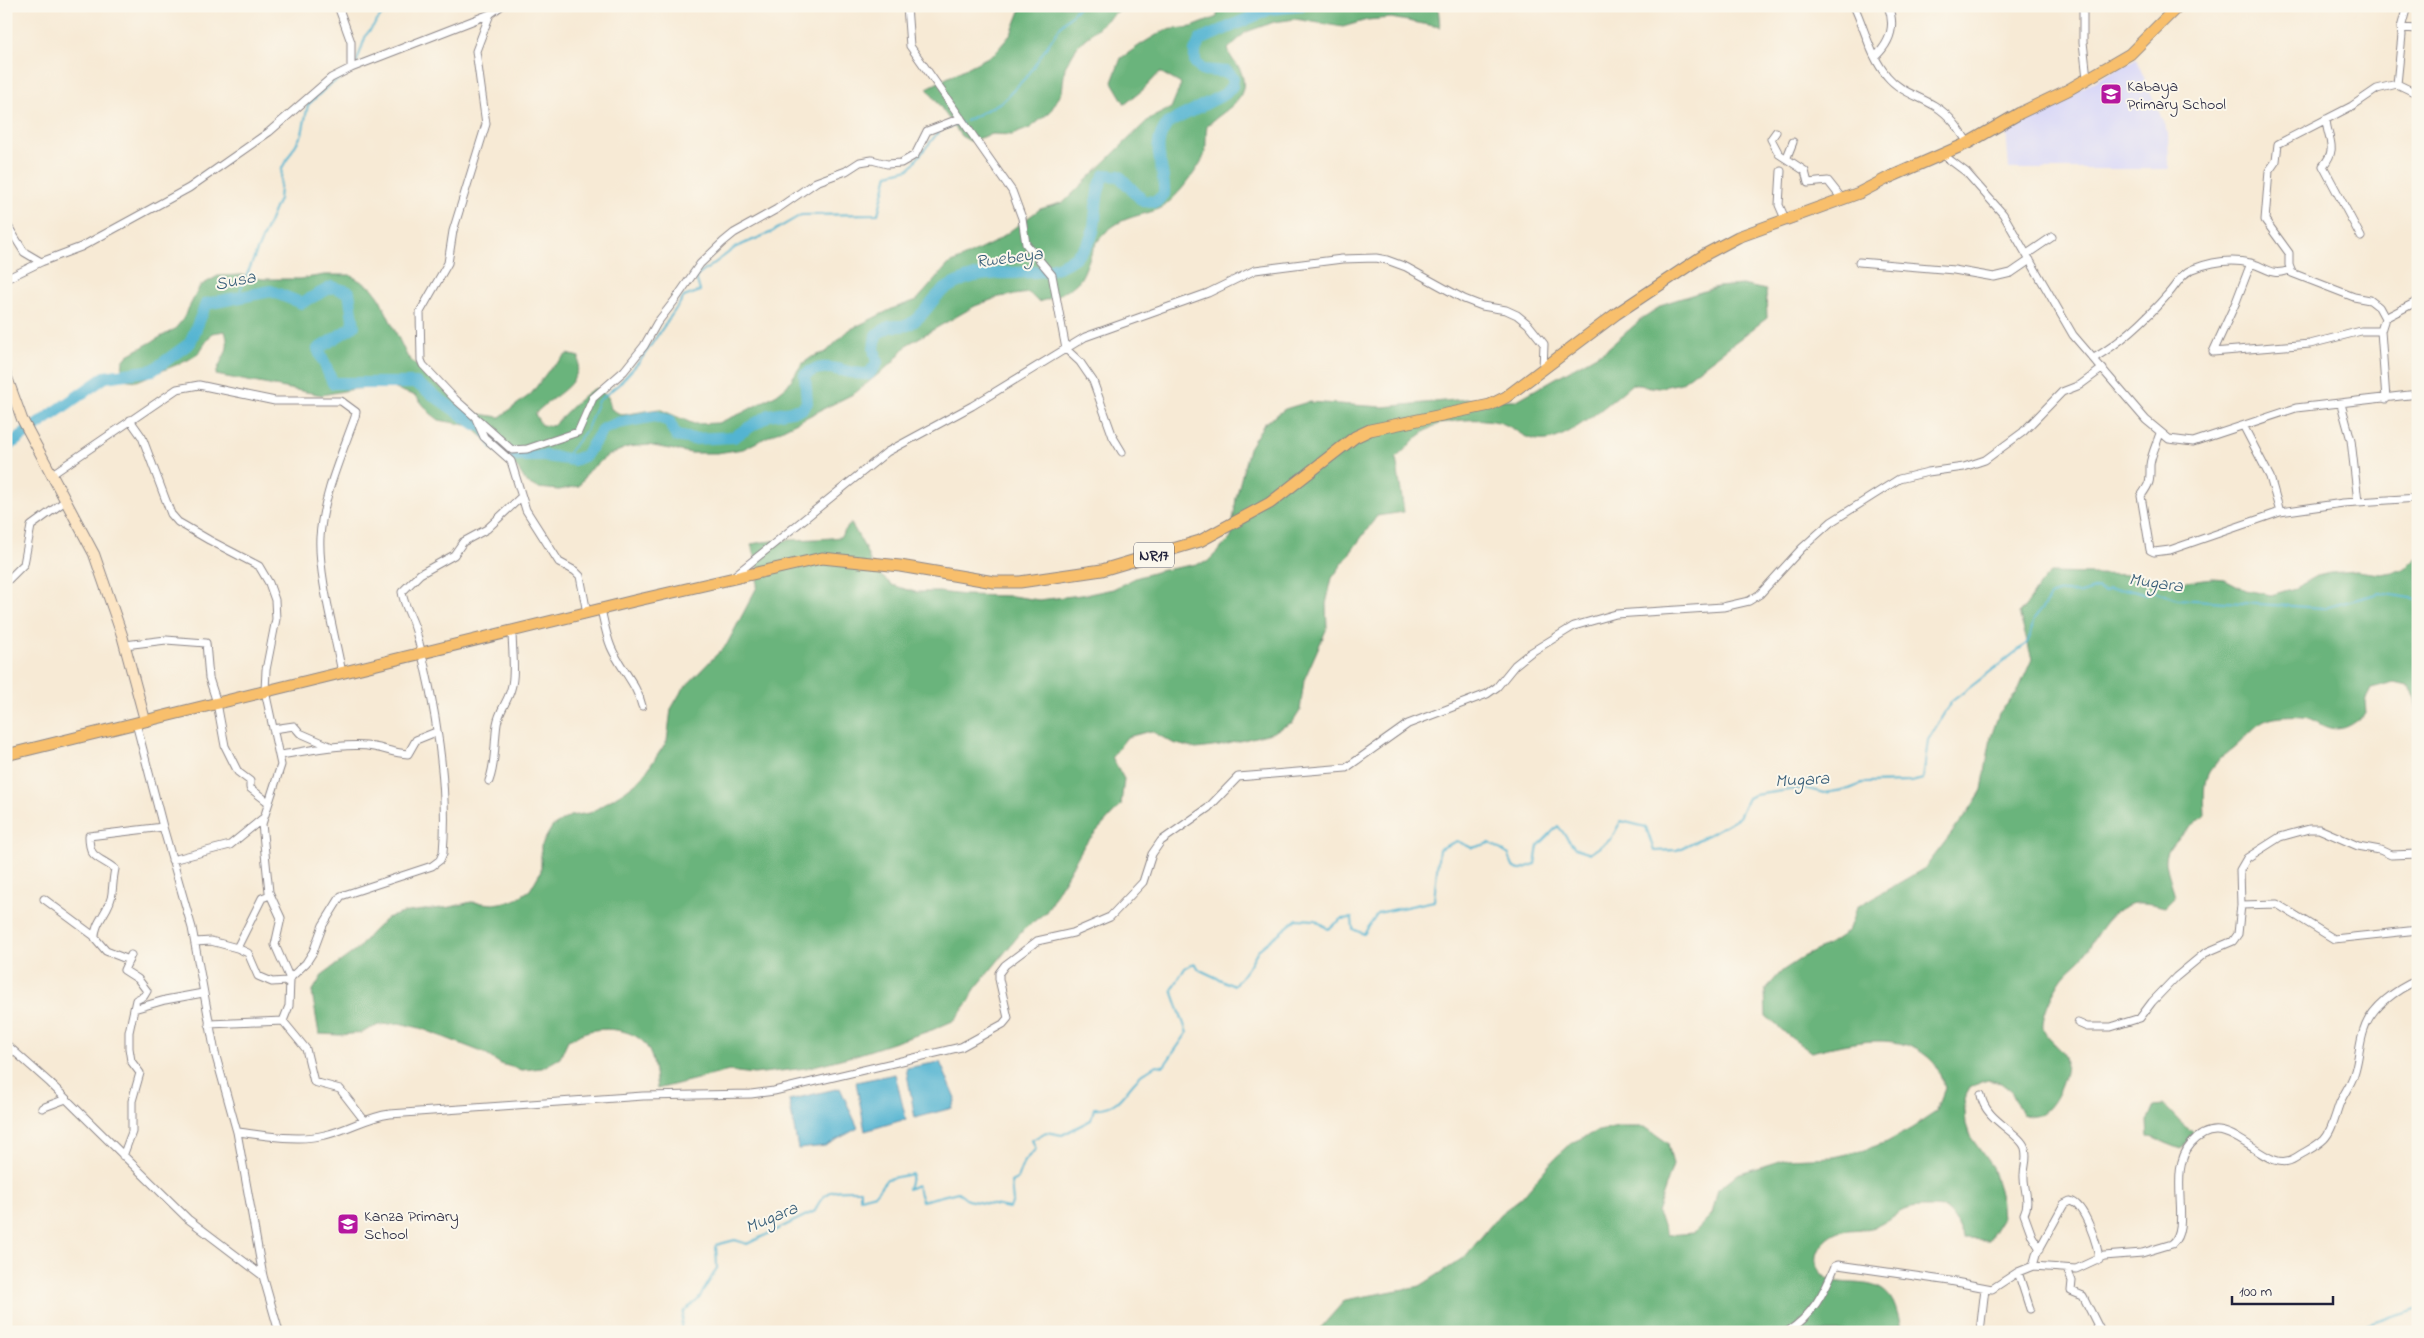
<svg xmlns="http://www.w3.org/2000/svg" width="2424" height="1338" font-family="'Indie Flower',sans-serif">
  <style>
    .built { fill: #d8d7f8 }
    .forest { fill: #6ab47b; stroke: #466b5b }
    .water { fill: #52b4d1; stroke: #3a6b86 }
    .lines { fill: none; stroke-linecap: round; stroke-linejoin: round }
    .stream { stroke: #52b4d1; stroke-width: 2 }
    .river { stroke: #52b4d1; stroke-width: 12 }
    .minor-casing { stroke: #8c8688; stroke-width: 9 }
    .secondary-casing { stroke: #8c8688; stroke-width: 12 }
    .primary-casing { stroke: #8c8688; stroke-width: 13 }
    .minor { stroke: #fff; stroke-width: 7 }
    .secondary { stroke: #fce5c4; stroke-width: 10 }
    .primary { stroke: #f8bf6c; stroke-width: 11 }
    .labels { text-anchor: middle; stroke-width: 4; stroke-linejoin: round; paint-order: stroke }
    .shield { fill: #fbf7ec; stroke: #636270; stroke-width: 1 }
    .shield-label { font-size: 15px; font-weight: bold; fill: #22223b }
    .poi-label { font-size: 16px; fill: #22223b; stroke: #fbf7ec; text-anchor: start }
    .water-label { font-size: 18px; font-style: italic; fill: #355c77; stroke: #fbf7ec }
  </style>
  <rect width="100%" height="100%" fill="#fbf7ec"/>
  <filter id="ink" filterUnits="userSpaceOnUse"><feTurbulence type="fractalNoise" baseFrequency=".02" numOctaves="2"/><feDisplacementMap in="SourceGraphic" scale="10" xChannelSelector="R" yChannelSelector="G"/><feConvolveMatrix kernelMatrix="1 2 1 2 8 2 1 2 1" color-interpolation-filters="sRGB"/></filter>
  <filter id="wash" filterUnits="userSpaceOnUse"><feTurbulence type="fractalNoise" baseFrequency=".0096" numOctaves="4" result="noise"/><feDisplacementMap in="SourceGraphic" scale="20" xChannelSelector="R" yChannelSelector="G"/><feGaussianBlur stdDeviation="1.12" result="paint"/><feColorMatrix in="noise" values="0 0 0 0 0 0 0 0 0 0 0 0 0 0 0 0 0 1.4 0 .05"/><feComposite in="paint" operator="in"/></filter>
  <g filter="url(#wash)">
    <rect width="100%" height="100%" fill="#f7ead5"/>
    <!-- built -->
    <path class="built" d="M 2136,59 L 2168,133 L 2169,169 L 2009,169 L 2006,129 Z"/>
    <!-- forest -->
    <path class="forest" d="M 1028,6 L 1129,6 L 1115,13 L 1078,45 L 1065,67 L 1062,92 L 1050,112 L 1030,128 L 1012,135 L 992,134 L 970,141 L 961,136 L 927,88 L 994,54 L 1011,34 L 1020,11 Z
      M 1218,6 L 1438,6 L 1440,27 L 1391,18 L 1367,20 L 1343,27 L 1295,19 L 1274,22 L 1246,32 L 1228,49 C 1232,63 1238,63 1241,72 C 1252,100 1223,110 1207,126 C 1205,135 1207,145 1205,153 C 1201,167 1173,203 1159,209 C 1138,217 1122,216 1104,234 C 1091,246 1089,264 1081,278 C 1073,290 1051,299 1038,302 L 1029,293 L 999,297 L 975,306 L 908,344 L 892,363 L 855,393 L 743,449 L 717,453 L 691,453 L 648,445 L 628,447 L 607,456 L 588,471 L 579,486 L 559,490 L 538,488 L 527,483 L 518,469 L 471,426 L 439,420 L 430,413 L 416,396 L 390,387 L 354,389 L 322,395 L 216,375 C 221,355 232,353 225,331 L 212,333 L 198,354 L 188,360 L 137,381 L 121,379 L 123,361 L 128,355 L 175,329 L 183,319 L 200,286 L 218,276 L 242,275 L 262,279 L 300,279 L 324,275 L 350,275 L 372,288 L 379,297 L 407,356 L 432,381 L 479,414 L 500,417 L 531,394 L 548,371 L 567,354 L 579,357 C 580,389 554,393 535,414 L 541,425 L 553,426 C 563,416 585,391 597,388 L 608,397 L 611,409 L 622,415 L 659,409 L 694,424 L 718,423 L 742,413 L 777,394 L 787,386 L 802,364 L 812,357 L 826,352 L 849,330 L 894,308 L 917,300 L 948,265 L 995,242 L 1040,209 L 1064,202 L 1149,119 L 1171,108 L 1181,84 L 1160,72 L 1144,89 L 1125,104 L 1112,82 L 1121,58 L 1143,43 L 1165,30 L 1192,27 L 1217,17 Z
      M 1742,285 L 1766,290 L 1767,318 L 1681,383 L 1658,388 L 1632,384 C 1614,399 1570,438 1547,440 C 1523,442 1519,429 1501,423 C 1485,417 1441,419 1427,430 C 1415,438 1406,449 1396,458 L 1404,512 L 1377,516 L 1332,578 L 1326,604 L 1327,628 L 1304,680 L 1300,711 L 1293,722 L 1271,733 L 1220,746 L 1196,749 L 1173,743 L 1151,731 L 1127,737 L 1112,757 L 1124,779 L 1121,805 L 1085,844 L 1046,912 L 1024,929 L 975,989 L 970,1000 L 955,1020 L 932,1030 L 856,1055 L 806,1068 L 754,1074 L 729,1071 L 657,1089 C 655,1075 655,1060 647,1047 C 637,1029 604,1026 586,1032 C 580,1034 574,1038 568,1040 L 560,1058 L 542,1068 L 522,1070 L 501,1064 L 482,1052 L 420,1028 L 399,1023 L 379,1025 L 360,1033 L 340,1035 L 319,1034 L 312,992 L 323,974 L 358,949 L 371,933 L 387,918 L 407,912 L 451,907 L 471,902 L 493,904 L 513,901 L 530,890 L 541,871 L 541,846 L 552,827 L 570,816 L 590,813 L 625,791 L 642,778 L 667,741 L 671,709 L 682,690 L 727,644 L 757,587 L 758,565 L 751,544 C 781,538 810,541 840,537 L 851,523 L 865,548 L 873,569 L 892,585 L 915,592 L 939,592 L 964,595 L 1012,596 L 1039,600 L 1089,594 L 1113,589 L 1135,578 L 1159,571 L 1207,562 L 1231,538 L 1236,498 L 1249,448 L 1264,424 L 1285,409 L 1308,402 L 1383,407 L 1465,399 L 1517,400 L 1607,349 L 1644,317 L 1666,303 L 1717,287 Z
      M 2418,556 L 2418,717 L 2415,697 L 2408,686 L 2395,683 L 2371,689 L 2365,701 L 2366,713 C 2352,726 2340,734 2322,725 C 2318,723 2313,719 2309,718 C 2298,716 2281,716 2270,719 C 2255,723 2246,738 2235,747 C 2203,772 2203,776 2205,815 C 2193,829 2164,841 2166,863 C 2168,875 2173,886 2175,898 L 2166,907 C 2154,905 2140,900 2128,905 C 2104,915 2095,940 2081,959 C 2075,965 2067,971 2062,978 C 2054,990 2044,1009 2043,1023 C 2041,1038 2060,1044 2065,1057 C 2070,1073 2052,1115 2034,1116 C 2030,1117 2026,1115 2022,1114 L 2011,1091 L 2001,1083 L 1988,1080 L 1981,1082 L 1970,1088 L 1964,1099 L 1966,1124 L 1970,1136 L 1992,1167 L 2000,1193 L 2002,1219 L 1989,1240 L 1964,1239 C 1958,1229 1956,1215 1944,1209 C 1939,1207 1931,1207 1925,1207 C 1897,1206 1896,1219 1874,1227 C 1862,1231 1847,1228 1837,1233 C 1826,1238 1815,1250 1817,1262 C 1824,1303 1884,1260 1897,1313 C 1899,1319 1901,1326 1901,1332 L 1317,1332 L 1345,1300 L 1420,1286 L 1464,1258 L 1500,1214 L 1521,1198 L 1554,1159 L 1573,1142 L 1595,1132 L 1618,1127 L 1645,1127 L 1668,1143 L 1673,1165 L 1657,1212 L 1668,1235 L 1694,1233 L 1712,1214 L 1718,1189 L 1737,1174 L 1786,1159 L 1834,1157 L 1861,1151 L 1887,1142 L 1912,1128 L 1936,1112 L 1945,1088 C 1942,1080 1939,1069 1934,1063 C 1903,1028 1850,1043 1811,1052 L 1790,1037 L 1766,1016 L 1765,990 L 1782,971 L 1803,957 L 1826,946 L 1848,931 L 1857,907 L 1925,868 L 1968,812 L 1982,790 L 1991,737 L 1999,713 L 2017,693 L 2032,659 L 2019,613 C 2032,601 2036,585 2051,573 L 2138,575 L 2162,582 L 2174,583 L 2212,578 L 2225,579 L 2246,590 L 2271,595 L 2295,588 L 2317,576 L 2330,573 L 2356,571 L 2381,574 L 2393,572 L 2406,568 Z
      M 2163,1105 C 2175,1115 2181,1126 2194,1132 L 2181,1149 L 2148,1136 L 2147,1122 L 2154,1106 Z"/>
    <!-- water -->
    <path class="water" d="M 940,1062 L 956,1099 L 952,1108 L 915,1118 L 906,1068 Z
      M 895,1074 L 906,1119 L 865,1131 L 856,1082 Z
      M 840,1088 L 858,1128 L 825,1146 L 798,1149 L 789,1100 Z"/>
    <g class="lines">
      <!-- stream -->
      <path class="stream" d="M 356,64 L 366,35 L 389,6
        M 966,121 L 1003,101 L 1028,75 L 1062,24 L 1080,6
        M 237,298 L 279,199 L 282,168 L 302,134 L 308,105 L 328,86 L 353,71
        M 564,459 L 587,429 L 598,401 L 618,385 L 640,361 L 684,297 L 700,291 L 696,277 L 736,247 L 770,233 L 801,215 L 878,214 L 888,174 L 909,169 L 940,130 L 962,123
        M 683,1332 L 681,1326 L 684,1311 L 698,1300 L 717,1268 L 716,1245 L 735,1240 L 747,1244 L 815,1211 C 824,1187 837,1190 860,1190 L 860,1198 L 875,1194 L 887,1179 L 912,1174 L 908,1189 L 917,1185 L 922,1201 L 958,1192 L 967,1200 L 1009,1208 L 1013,1202 L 1011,1182 L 1017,1179 L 1024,1161 L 1036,1149 L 1032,1140 L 1046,1132 L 1062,1135 L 1091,1120 L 1094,1108 C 1120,1110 1123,1091 1140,1076 C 1144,1072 1150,1069 1156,1065 L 1164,1066 L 1187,1033 L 1172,990 L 1185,968 L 1194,963 L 1200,970 L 1234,986 L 1249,966 L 1258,950 L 1297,919 L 1315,920 L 1328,929 L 1342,919 L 1352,918 L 1353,929 L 1364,934 L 1378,913 L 1434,901 L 1439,849 L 1457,841 L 1472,848 L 1490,843 L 1509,855 L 1513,867 L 1519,870 L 1535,864 L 1538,846 L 1558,826 L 1575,848 L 1591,853 L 1611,839 L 1621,821 L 1646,827 L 1654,851 L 1677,850 L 1710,834 L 1739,817 L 1748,798 L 1754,795 L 1804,788 L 1824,793 L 1849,789 L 1865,783 L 1911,782 L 1923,779 L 1928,740 L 1951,702 L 2026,644 C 2033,635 2030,625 2036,616 C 2041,608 2046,606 2050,596 C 2063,590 2065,591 2078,594 L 2097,588 L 2105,592 L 2108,589 L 2134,590 L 2147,594 L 2153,591 L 2178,599 L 2324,608 L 2380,593 L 2416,599 L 2418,597
        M 2355,1332 L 2366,1325 L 2418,1308"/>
      <!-- river -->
      <path class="river" d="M 6,447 L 105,377 L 153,370 L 190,343 L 206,304 L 271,291 L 301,303 L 332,287 L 349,292 L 354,326 L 318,349 L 333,383 L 416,383 L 475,424 L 483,425 L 495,444 L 512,456 L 546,456 L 574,460 L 586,455 L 603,429 L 618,423 L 655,416 L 669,421 L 676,436 L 693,439 L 734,437 L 769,415 L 802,409 L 807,403 L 805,375 C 826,358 846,376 869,374 L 877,363 L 874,349 L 876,335 C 880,332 885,329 889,327 C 895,325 903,327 908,325 C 922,318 928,305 938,295 C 947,286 963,279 975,276 C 1015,268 1051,283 1083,250 C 1103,229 1089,199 1105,175 L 1119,176 L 1143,201 L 1156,202 L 1164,194 C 1166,166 1148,148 1168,123 L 1225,94 L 1232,86 L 1233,78 L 1227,72 L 1202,70 L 1195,62 L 1195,51 L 1200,40 L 1270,9 L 1300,6"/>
    </g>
  </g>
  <g filter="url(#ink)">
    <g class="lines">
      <!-- minor casing -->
      <g class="minor-casing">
        <path id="minor" d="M 338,6 L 351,42 L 351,68
          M 907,6 L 910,46 L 1012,191 L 1022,218 L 1026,244 L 1052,275 L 1066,349 L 1080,362 L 1093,381 L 1113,437 L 1122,452
          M 1854,6 C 1865,29 1870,56 1887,76 C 1900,92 1919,96 1935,106 C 1951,116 1959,129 1968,143
          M 2083,6 L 2083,42 L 2087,78
          M 2407,6 L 2401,28 L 2402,35 L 2397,84 L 2418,94
          M 490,14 L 476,51 L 486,124 L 453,231 L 448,263 L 420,312 L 421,360 L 423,365 L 455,399 L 512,450 L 527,449 L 578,432 L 593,398 L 624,371 L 644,346 L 657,323 L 675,300 L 700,264 L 723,242 L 734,233 L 777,209 L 816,182 L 846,171 L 860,162 L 872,160 L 887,164 L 901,163 L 915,155 L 927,131 L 961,118
          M 2401,28 L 2418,29
          M 1875,57 C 1890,43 1896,26 1888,6
          M 2326,119 C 2327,140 2339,147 2323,166 L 2361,237
          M 1776,132 L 1771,139 L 1779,154 L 1805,171 L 1808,183 L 1828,181 L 1843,200
          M 1942,154 L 1966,172 L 2003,214 L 2073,335 L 2146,420 L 2169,439 L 2193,442 L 2296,408 L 2418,394
          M 1787,157 L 1793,142
          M 1781,171 L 1779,205 L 1786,221
          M 6,223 L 24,252 L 41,262
          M 2027,254 L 2052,237
          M 1859,262 L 1954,270 L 1994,277 L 2011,273 L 2030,260
          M 2251,263 L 2236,302 L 2213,352 L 2310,344 L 2361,331 L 2381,331
          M 6,279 L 41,262 L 81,247 L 189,188 L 269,132 L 331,78 L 351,68 L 490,14 L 501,6
          M 2385,318 L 2379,307 L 2370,300 L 2354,297 L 2292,273 L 2289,265 L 2289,253 L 2265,220 L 2269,171 L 2276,161 L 2278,144 L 2352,106 L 2377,89 L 2397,84
          M 2094,358 C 2122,342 2148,317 2169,293 C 2177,284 2182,273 2193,269 C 2211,262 2232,259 2250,263 C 2268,267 2269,277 2290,270
          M 2386,399 L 2381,331 L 2385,318 L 2418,301
          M 2341,404 L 2351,440 L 2358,502
          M 476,419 L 484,437 L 511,461 L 526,510 L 559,562 L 575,571 L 580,576 L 587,613
          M 130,420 L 142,437 L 171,514 L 178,522 L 209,540 L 259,566 L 269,583 L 275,600 L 276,619 L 266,670 L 265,691 L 281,765 L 262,824 L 269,892 L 281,918 L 275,945 L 290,979 L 289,1006 L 283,1021
          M 2160,433 C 2157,443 2151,455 2150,465 C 2150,481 2151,482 2141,496 L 2150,550 L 2154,552 L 2170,550 L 2280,512 L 2270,477 L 2244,427
          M 51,475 L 177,389 L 199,385 L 275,401 L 341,401 L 356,412 L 355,417 C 341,456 323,496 320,537 C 318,575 335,634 342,673
          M 2280,512 L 2343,503 L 2418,498
          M 734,576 L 887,452 L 972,406 L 1085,337 L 1208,293 L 1255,270 L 1342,259 L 1376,258 L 1387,260 L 1406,267 L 1464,299 L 1482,306 L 1506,310 L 1517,315 L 1528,324 L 1544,344 L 1543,369
          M 6,582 L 24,564 L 31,526 L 65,501
          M 601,609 C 604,622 606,635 611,647 C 620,668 637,684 642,706
          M 125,645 L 166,640 L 206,643 L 209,678 L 217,703 L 225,746 L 238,772 L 250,781 L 250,788 L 268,802
          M 136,723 L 163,827 L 192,928 L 215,1053 L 237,1132 L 263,1276 L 279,1332
          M 273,729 L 294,726 L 300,733 L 332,747
          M 280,755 C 307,751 348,742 374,747 C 385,749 395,753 408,754 L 416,740 L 436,732
          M 489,781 C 496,763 494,744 497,724 C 499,711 508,701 511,689 C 516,674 512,649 512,631
          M 172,860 L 230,845 L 262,819
          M 44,899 L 94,936
          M 2241,905 L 2277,904 L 2334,939 L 2418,930
          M 195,942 L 211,941 L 237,948 L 262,898 L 270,895
          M 237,948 L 248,953 L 258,976 L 272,982 L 287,981 L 306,963 L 313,952 L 323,925 L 341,896 L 432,866 L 440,860 L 443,853 C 449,785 435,702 417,635 C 414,620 404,607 402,592 L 420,574 L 454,555 L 463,542 L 487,529 L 521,497
          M 129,960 L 106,951 L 95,938 C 94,921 111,910 112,893 C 113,885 113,878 115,869 C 99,856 89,860 89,836 L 163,827
          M 134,1009 L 165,1000 L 203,993
          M 2078,1023 L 2087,1027 L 2111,1027 L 2140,1018 L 2152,1002 L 2176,977 L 2205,953 L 2233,941 L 2238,934 L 2241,905 L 2240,870 L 2247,858 L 2280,837 L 2309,829 L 2319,829 L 2358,846 L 2380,850 L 2391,855 L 2418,854
          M 209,1024 L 283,1021 L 306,1049 L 314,1082 L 340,1089 L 364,1120
          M 6,1044 L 50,1083 L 188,1219 L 263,1276
          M 1981,1095 C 1985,1121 2020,1132 2025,1148 C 2028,1159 2024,1165 2024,1175 C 2023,1189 2031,1200 2024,1214 L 2032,1236 L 2040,1249
          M 42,1108 L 66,1099
          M 237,1132 C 265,1135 297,1142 325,1135 C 348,1130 366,1117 390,1114 L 643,1096 L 751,1094 L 774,1091 L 961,1047 L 1003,1024 L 1008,1018 L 999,979 L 999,973 L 1005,965 L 1037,941 L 1073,933 L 1110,917 L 1143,882 L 1152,854 L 1161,841 L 1208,808 L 1238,777 L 1346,768 L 1408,724 L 1487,694 L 1497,687 L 1515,665 L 1530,653 L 1574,626 L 1616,614 L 1723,607 L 1749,601 L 1760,594 L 1802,548 L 1831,522 L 1899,479 L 1928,472 L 1964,467 L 1985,460 L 2023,432 L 2062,392 L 2080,385 L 2103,368
          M 123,1156 L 132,1132 L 132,1101 L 140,1073 L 131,1061 L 129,1048 L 129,1032 L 136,1000 L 144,996 L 147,991 L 138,979 L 124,970 L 131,955
          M 2033,1266 L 2036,1255 L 2064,1204 L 2070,1201 C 2085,1204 2098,1246 2099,1260
          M 2067,1269 L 2072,1281 L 2071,1291 L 2083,1296 L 2101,1332
          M 2018,1272 L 2030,1309
          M 1787,1332 C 1812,1316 1824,1293 1835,1266 L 1838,1265 L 1950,1281 L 1992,1289 L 2018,1272 L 2033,1266 L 2076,1269 L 2104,1256 L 2142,1253 L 2172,1244 C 2193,1226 2166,1172 2191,1144 C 2228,1101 2264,1179 2295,1158 C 2304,1152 2316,1147 2324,1139 C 2332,1131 2335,1116 2339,1105 C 2343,1094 2351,1085 2354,1074 C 2359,1060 2359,1044 2364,1030 C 2371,1007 2397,989 2418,980
          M 1980,1332 L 1985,1288"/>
      </g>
      <!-- secondary casing -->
      <g class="secondary-casing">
        <path id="secondary" d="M 6,375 L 22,419 L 94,554 L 122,635 L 145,720"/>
      </g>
      <!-- primary casing -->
      <g class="primary-casing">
        <path id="primary" d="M 6,755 L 634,601 L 822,558 L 900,566 L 994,582 L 1020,582 L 1102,570 L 1200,541 L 1270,503 L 1355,437 L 1370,430 L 1490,405 L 1506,397 L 1616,314 L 1706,254 L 1738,237 L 1859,193 L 1888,178 L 1968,143 L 2020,113 L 2068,90 L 2130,54 L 2178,6"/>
      </g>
      <!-- minor -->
      <use href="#minor" class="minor"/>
      <!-- secondary -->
      <use href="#secondary" class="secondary"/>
      <!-- primary -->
      <use href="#primary" class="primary"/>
    </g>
  </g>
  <!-- icons -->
  <defs>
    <g id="school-square" transform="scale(1.125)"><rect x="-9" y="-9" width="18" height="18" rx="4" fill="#b5179e" stroke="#fbf7ec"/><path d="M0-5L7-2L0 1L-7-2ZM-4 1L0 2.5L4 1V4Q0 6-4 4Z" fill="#fff"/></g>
  </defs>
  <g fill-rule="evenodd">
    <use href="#school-square" x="2111" y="94"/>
    <use href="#school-square" x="348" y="1224"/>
  </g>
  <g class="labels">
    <!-- shield labels -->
    <rect class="shield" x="1134" y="542.5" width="40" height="25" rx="4"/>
    <g class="shield-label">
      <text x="1154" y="560">NR17</text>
    </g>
    <!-- poi labels -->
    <g class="poi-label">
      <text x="2127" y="91">Kabaya<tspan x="2127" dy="18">Primary School</tspan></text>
      <text x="364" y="1221">Kanza Primary<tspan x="364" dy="18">School</tspan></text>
    </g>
    <!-- water labels -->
    <g class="water-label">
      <text transform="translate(1009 257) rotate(-7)" y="6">Rwebeya</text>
      <text transform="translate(235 280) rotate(-12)" y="6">Susa</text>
      <text transform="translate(2156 582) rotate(8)" y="6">Mugara</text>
      <text transform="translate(1802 779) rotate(-3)" y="6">Mugara</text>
      <text transform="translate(771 1217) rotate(-23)" y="6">Mugara</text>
    </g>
  </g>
  <!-- margin -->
  <rect width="2424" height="1338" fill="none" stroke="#fbf7ec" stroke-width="25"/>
  <!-- scale -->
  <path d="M2232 1296v8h101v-8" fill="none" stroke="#22223b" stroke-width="2.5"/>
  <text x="2239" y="1296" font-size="15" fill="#22223b" stroke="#fbf7ec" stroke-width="4" paint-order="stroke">100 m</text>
</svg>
